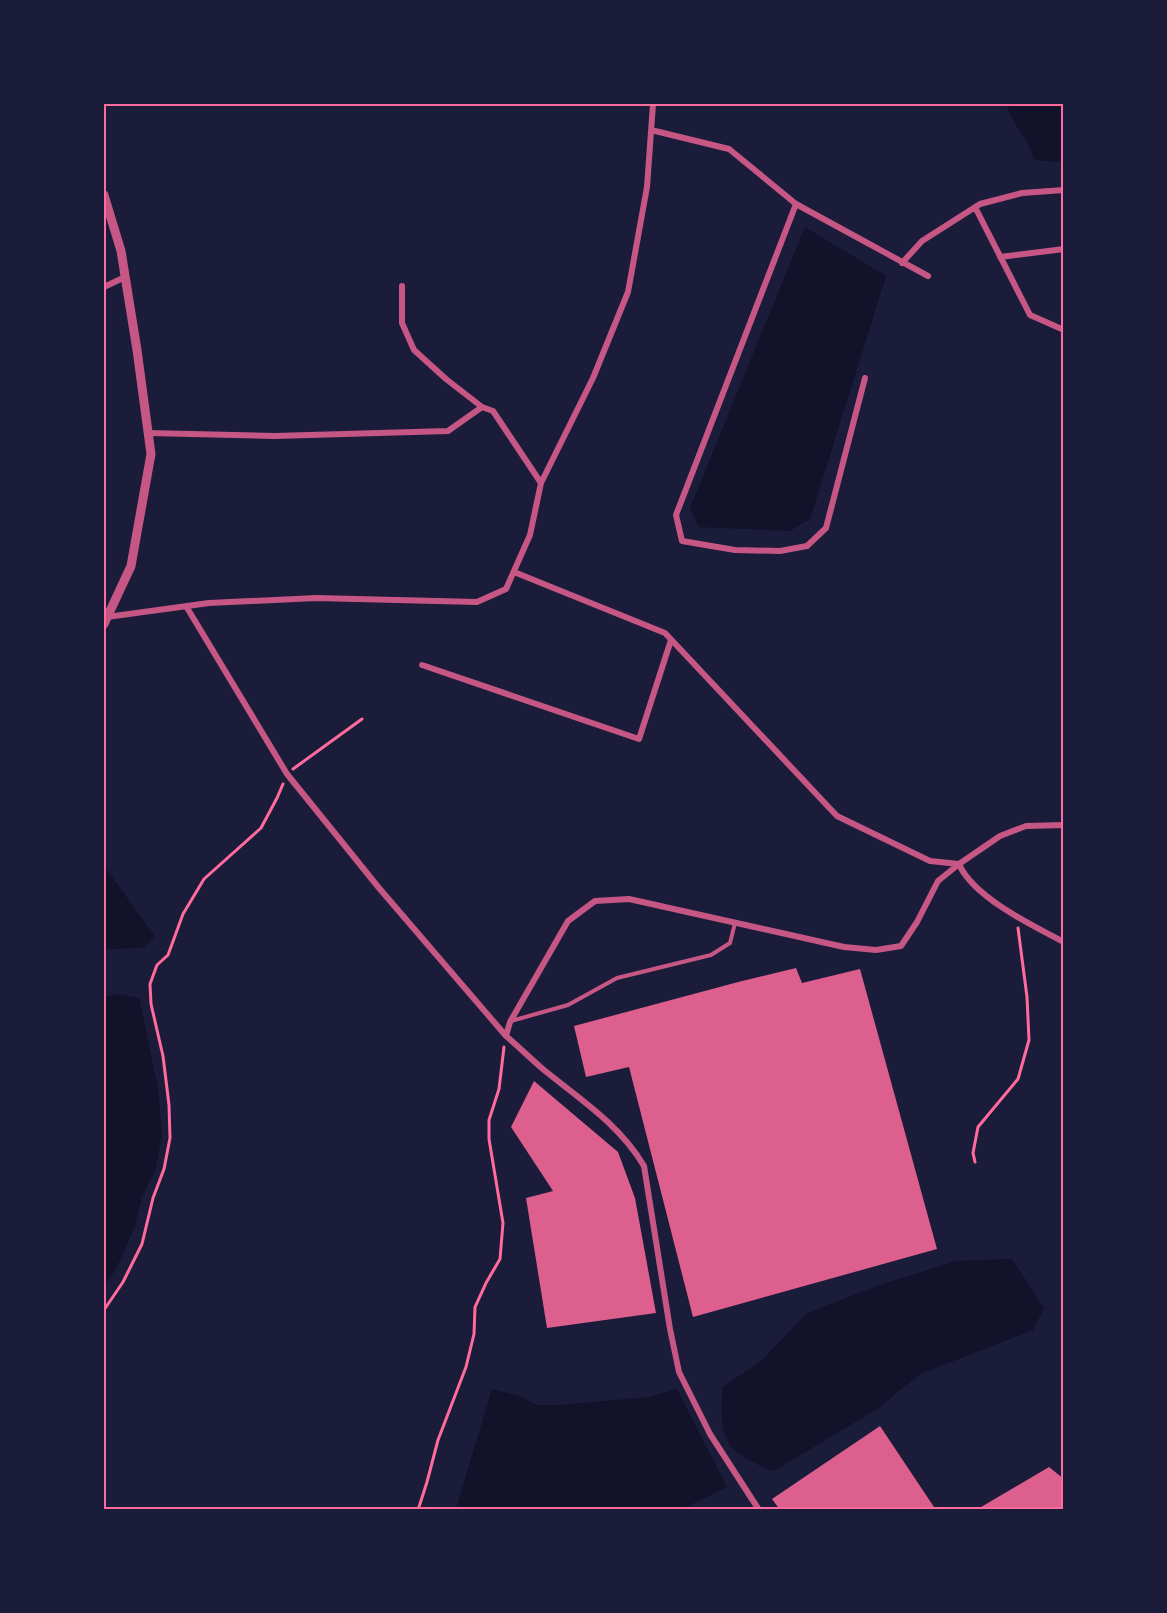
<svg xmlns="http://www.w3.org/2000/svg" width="1167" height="1613" font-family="'Fira Sans',sans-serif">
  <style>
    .water { fill: #12122b }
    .building { fill: #dd5f8e }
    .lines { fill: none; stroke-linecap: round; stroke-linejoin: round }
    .path { stroke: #ff6b9d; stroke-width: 3 }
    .service { stroke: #c65784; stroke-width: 4 }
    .minor { stroke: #c65784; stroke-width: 6 }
    .tertiary { stroke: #c65784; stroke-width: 9 }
    .neatline { fill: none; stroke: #ff6b9d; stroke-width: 2 }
  </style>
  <rect width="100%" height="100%" fill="#1b1b3a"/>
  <!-- water -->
  <path class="water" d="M 1007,104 L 1063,104 L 1063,162 L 1034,160 C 1030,139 1011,125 1007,104 Z
    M 805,227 L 886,276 L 810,519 L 790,531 L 699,527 L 690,508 Z
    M 104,866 L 155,936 L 143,948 L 104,949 Z
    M 116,994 L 139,998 L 158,1088 L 162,1136 L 155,1171 L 142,1197 L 135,1226 L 116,1269 L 104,1286 L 104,997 Z
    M 1012,1259 L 1044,1308 L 1033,1330 L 920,1374 L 877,1409 L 774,1471 C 761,1467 736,1455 729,1444 C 720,1427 721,1406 723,1387 L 761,1361 L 807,1313 L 883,1284 L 956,1261 Z
    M 492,1389 L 520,1396 L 536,1405 L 560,1405 L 649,1397 L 677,1389 L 727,1487 L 682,1509 L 456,1509 Z"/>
  <!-- building -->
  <path class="building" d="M 796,968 L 802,983 L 860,969 L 937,1249 L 693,1317 L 629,1067 L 586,1077 L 574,1026 L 742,981 Z
    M 534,1081 L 618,1152 L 635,1198 L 656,1313 L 547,1328 L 526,1198 L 553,1191 L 511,1127 Z
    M 880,1426 L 936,1510 L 780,1510 L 772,1499 Z
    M 1049,1467 L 1064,1479 L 1064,1510 L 976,1510 Z"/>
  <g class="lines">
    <!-- path -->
    <path class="path" d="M 293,769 L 362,719
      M 975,1162 L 973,1153 L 978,1127 L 1018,1079 L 1029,1040 L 1027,997 L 1018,928
      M 104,1310 L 123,1282 L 142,1244 L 153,1198 L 164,1169 L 170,1138 L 169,1105 L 163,1056 L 151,1004 L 150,984 L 157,965 L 168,955 L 183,914 L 204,879 L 261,828 L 277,798 L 283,784
      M 418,1510 L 427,1482 L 438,1440 L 466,1367 L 474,1334 L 475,1307 L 486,1283 L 500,1259 L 503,1223 L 489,1139 L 489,1120 L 499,1089 L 504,1047"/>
    <!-- service -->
    <path class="service" d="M 511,1021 L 568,1005 L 617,978 L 711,955 L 730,943 L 735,923"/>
    <!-- minor -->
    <path class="minor" d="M 651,130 L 729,149 L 796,204 L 928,276
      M 796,204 L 676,515 L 682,541 L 735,550 L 780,551 L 807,546 L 826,528 L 865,378
      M 975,207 L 1030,315 L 1064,330
      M 1000,257 L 1064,249
      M 902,263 L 922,241 L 980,204 L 1022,193 L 1064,190
      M 402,286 L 402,323 L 414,350 L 446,379 L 482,407
      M 104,287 L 125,277
      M 148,433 L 275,436 L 448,431 L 482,407 L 493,411 L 541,483
      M 514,572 L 665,633 L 837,816 L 930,861 L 959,864 L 1000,836 L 1026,826 L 1064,825
      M 186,606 L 287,774 L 379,888 L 506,1036 L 510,1022 L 568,921 L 595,901 L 629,899 L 844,947 L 876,950 L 901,946 L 917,922 L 938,881 L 959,864 C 973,897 1033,926 1064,942
      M 107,617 L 209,603 L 316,598 L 477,602 L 506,589 L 530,535 L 541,483 L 593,378 L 628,292 L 647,187 L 653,104
      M 422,665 L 639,739 L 671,640
      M 506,1036 C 519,1047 531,1059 544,1070 C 581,1100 620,1125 644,1166 L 670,1329 L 679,1372 L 710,1434 L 759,1510"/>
    <!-- tertiary -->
    <path class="tertiary" d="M 104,195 L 121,251 L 137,350 L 151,454 L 131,566 L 104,624"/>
  </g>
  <!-- border -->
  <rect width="1167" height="1613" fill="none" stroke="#1b1b3a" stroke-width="210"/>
  <rect x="105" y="105" width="957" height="1403" class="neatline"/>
</svg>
